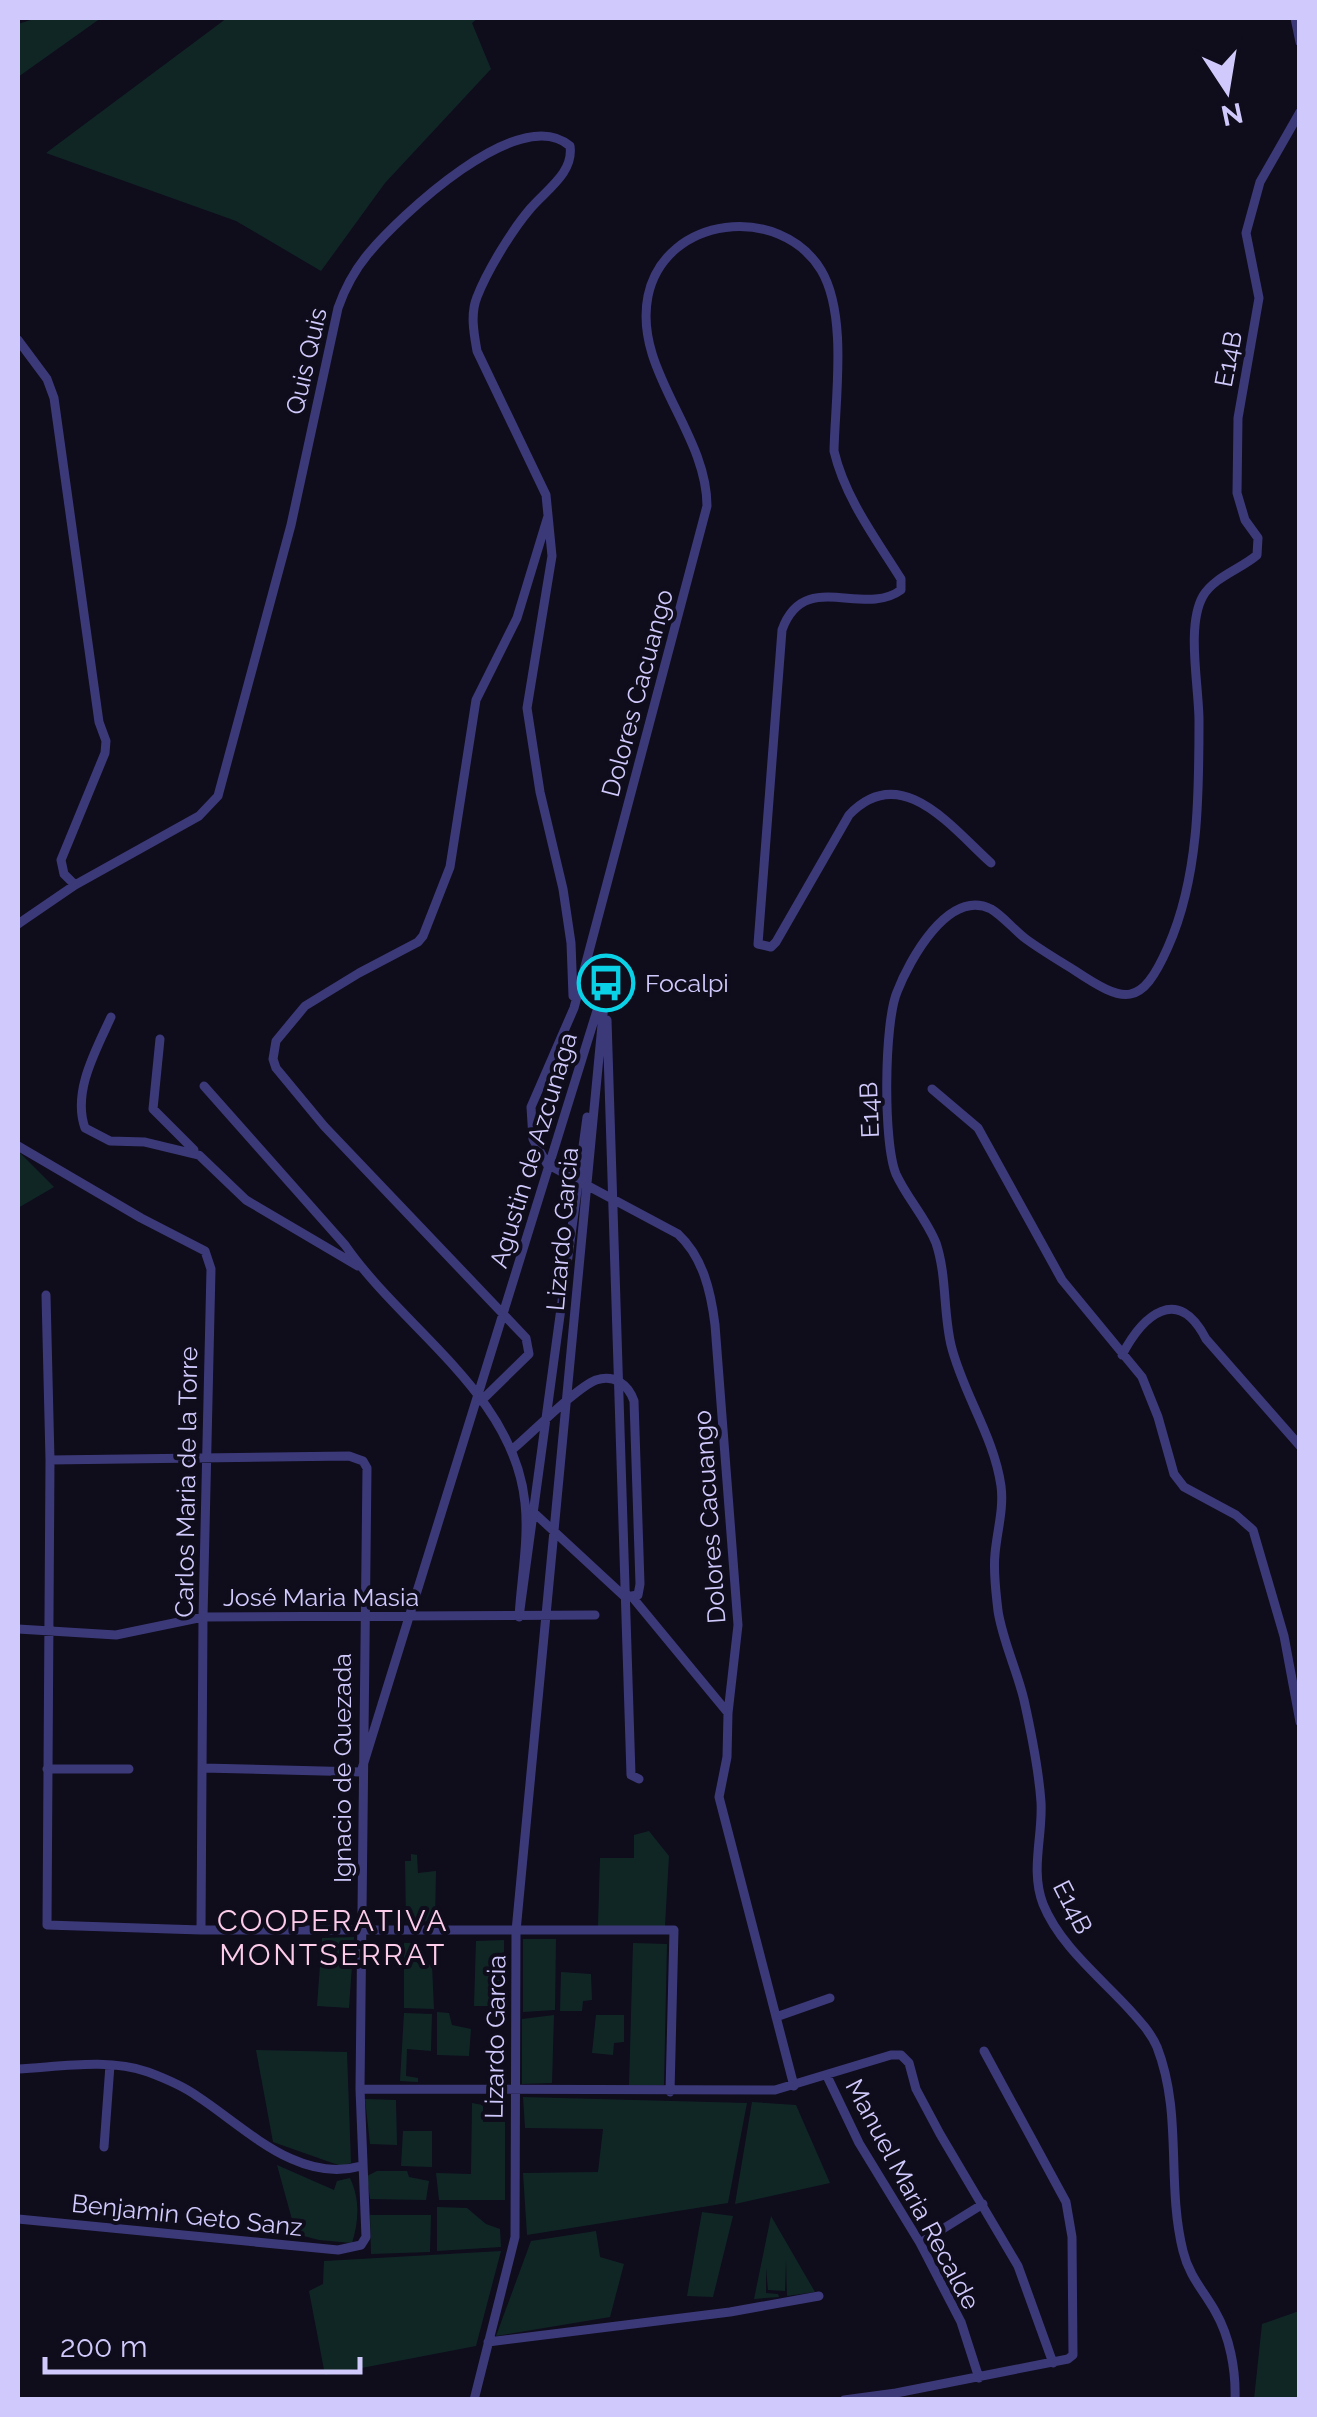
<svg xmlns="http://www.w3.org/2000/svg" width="1317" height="2417" font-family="Raleway,sans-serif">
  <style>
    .green { fill: #102625 }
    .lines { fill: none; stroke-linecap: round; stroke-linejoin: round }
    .street { stroke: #3c3979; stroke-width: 9 }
    .labels { text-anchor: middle; stroke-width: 8; stroke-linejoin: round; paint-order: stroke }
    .street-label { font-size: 25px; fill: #d0cafc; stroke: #0f0c1c }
    .poi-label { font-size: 25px; fill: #d0cafc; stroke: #0f0c1c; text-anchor: start }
    .quarter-label { font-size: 30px; letter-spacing: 2.5px; fill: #fdcceb; stroke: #0f0c1c }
  </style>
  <rect width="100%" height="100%" fill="#0f0c1c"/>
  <!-- green -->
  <path class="green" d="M 37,18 L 101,18 L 18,77 L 18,24 Z
    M 227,18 L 478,18 L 472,23 L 491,69 L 385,183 L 321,271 L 236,221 L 46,153 Z
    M 18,1151 L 54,1187 L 18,1208 Z
    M 649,1831 L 669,1856 L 665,1926 L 598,1926 L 600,1858 L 634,1858 L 634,1835 Z
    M 411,1854 L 417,1855 L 418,1873 L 436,1871 L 435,1921 L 406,1922 L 405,1861 L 411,1861 Z
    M 354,1937 L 349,2008 L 317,2006 L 322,1938 Z
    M 523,1939 L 556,1939 L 555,2010 L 523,2012 Z
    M 504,1940 L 504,2006 L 474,2006 L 476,1941 Z
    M 404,1943 L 413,1943 L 417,1963 L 432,1965 L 434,2009 L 404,2008 Z
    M 633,1943 L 667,1944 L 664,2085 L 629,2086 Z
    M 561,1972 L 591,1974 L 592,2000 L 583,2001 L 582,2011 L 560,2011 Z
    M 437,2012 L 449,2013 L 452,2025 L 471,2029 L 469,2056 L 437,2055 Z
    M 404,2013 L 432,2014 L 431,2051 L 407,2049 L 406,2076 L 418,2078 L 418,2082 L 400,2081 Z
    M 554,2015 L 552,2083 L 522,2084 L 522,2019 Z
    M 596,2015 L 624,2015 L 624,2042 L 614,2043 L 613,2055 L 592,2053 Z
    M 256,2050 L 347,2052 L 351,2163 L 341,2166 L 273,2142 Z
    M 523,2097 L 747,2103 L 728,2203 L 527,2235 L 523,2173 L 598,2172 L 603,2129 L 525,2128 Z
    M 365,2099 L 396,2100 L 397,2145 L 370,2144 Z
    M 752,2102 L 796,2105 L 830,2183 L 735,2204 Z
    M 472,2103 L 483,2105 L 483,2122 L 505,2122 L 505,2200 L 439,2200 L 436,2173 L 471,2174 Z
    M 403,2131 L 432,2131 L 432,2167 L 401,2166 Z
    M 277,2165 L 334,2190 L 337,2181 L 350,2178 C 360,2199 359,2221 352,2243 L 319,2240 L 296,2234 Z
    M 377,2171 L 407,2171 L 409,2177 L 429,2181 L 426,2200 L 370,2199 L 367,2176 Z
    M 437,2207 L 467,2208 L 486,2224 L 500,2229 L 501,2247 L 437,2251 Z
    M 702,2212 L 733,2216 L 713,2297 L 687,2296 Z
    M 370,2215 L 431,2215 L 430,2252 L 371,2254 Z
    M 771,2216 L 815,2292 L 787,2296 L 786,2260 L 785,2291 L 768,2290 L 766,2268 L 766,2293 L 778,2294 L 779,2297 L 754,2299 Z
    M 596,2231 L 600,2257 L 624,2264 L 610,2317 L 496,2336 L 531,2241 Z
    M 501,2251 L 476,2346 L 325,2375 L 309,2291 L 323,2284 L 324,2261 Z
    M 1299,2311 L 1299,2399 L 1254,2399 L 1262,2324 Z"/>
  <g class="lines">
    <!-- street -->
    <path class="street" d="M 1295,18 L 1300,42
      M 18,340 L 47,379 L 54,398 L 99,722 L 106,741 L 105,753 L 61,860 L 64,874 L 75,885
      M 18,924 L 75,885 L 199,816 L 218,796 L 291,525 L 338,308 C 345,288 354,271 368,254 C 399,217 519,102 570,146 C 574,173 546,190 530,209 C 512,230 487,271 477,297 C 470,314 474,334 477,351 L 546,495 L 552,556 L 527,708 L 540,792 L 563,889 L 571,943 L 573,996
      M 111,1017 C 96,1050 72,1092 85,1128 L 110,1141 L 145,1142 L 199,1155 L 246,1200 L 358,1266
      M 607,1020 L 631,1775 L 639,1779
      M 160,1039 L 153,1109 L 194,1150
      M 204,1086 L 345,1245 C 403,1329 514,1394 525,1503 C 529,1539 521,1581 519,1617 L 587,1117
      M 932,1089 L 978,1128 L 1062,1280 L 1142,1377 L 1158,1417 L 1174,1474 L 1184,1487 L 1236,1515 L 1253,1530 L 1284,1636 L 1300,1722
      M 18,1146 L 141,1218 L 205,1251 L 211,1269 L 203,1617 L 201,1930
      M 46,1295 L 50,1460 L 47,1925 L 201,1930 L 674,1930 L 670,2092
      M 1122,1355 C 1143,1315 1178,1284 1206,1339 L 1300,1446
      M 481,1401 L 529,1354 L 526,1338 L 324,1126 L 276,1068 L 273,1059 L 276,1041 L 305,1006 L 359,973 L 418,942 L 423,936 L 450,867 L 476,700 L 517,618 L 548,516
      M 514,1448 C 532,1433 576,1388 596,1380 C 614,1374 628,1384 634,1401 L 640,1584 L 638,1595 L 625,1597 L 532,1511
      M 633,1598 L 728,1713
      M 18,1629 L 116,1635 L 203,1617 L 595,1615
      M 203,1768 L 361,1772 L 599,1004
      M 47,1769 L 129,1769
      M 776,2017 L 830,1998
      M 18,2069 C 59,2067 108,2058 148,2072 C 164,2078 183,2086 197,2096 C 246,2128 298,2184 361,2166
      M 827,2076 L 859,2143 L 920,2243 L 961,2322 L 979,2378
      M 794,2086 L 719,1797 L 727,1757 L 728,1713 L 738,1625 L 715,1325 C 711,1292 703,1257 678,1234 L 547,1164 L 533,1139 L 531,1107 L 574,1008 L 707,506 C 707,432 633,370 648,296 C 665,215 780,203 821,270 C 848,315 835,400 834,451 C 845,498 876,539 901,579 L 901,590 C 863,618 804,568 782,630 L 758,944 L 771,947 L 776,942 L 849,815 C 901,760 952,828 991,863
      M 360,2089 L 775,2090 L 891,2055 L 901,2055 L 909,2063 L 916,2089 L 940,2134 L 1018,2266 L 1053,2363
      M 104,2147 L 110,2065
      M 18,2219 L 338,2250 L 361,2245 L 366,2237 L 360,2089 L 367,1468 L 363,1461 L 349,1456 L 50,1460
      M 920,2243 L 983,2204
      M 488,2342 L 730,2312 L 819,2296
      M 474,2400 L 515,2237 L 516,1931 L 606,983
      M 844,2400 L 896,2393 L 1068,2359 L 1073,2355 L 1072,2237 L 1066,2202 L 984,2051
      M 1235,2400 C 1236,2370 1230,2337 1215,2311 C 1203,2290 1189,2276 1183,2251 C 1166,2183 1183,2114 1157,2047 C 1151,2033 1140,2021 1130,2010 C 1100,1977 1060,1946 1043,1904 C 1030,1870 1043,1836 1041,1802 C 1039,1774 1030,1727 1024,1700 C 1017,1670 1003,1642 998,1611 C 996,1592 993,1573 995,1554 C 997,1531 1004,1509 1001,1486 C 994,1436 963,1394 951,1345 C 943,1311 947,1276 936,1243 C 926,1218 907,1198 896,1174 C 883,1143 884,1023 897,992 C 909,961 948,888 991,909 C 1003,916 1014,930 1026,939 C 1041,950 1058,960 1074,970 C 1125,1004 1141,1008 1168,947 C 1199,877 1199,795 1199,721 C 1199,686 1186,626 1203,596 C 1214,577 1241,569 1257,555 L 1258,538 L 1245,520 L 1237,493 L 1238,418 L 1259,298 L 1246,233 L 1260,182 L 1300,112"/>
  </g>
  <!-- icons -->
  <defs>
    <g id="bus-ring" transform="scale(2.875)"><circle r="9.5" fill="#0f0c1c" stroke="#0bd1e7" stroke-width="1.5"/><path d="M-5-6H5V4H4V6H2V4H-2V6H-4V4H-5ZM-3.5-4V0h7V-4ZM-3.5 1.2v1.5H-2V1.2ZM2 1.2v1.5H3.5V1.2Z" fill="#0bd1e7"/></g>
  </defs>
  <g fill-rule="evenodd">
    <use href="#bus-ring" x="606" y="983"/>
  </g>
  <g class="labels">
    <!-- street labels -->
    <g class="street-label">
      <text transform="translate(1228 359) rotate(-79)" y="9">E14B</text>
      <text transform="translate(306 361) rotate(-77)" y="9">Quis Quis</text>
      <text transform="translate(637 693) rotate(-75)" y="9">Dolores Cacuango</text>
      <text transform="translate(869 1110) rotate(-92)" y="9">E14B</text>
      <text transform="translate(533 1150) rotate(-73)" y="9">Agustin de Azcunaga</text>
      <text transform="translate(562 1229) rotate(-85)" y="9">Lizardo Garcia</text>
      <text transform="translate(186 1482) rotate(-89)" y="9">Carlos Maria de la Torre</text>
      <text transform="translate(709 1517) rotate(-94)" y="9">Dolores Cacuango</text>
      <text x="321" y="1606">José Maria Masia</text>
      <text transform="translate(342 1768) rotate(-90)" y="9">Ignacio de Quezada</text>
      <text transform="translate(1073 1907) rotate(63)" y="9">E14B</text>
      <text transform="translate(495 2037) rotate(-89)" y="9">Lizardo Garcia</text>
      <text transform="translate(913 2194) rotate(62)" y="9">Manuel Maria Recalde</text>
      <text transform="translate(187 2215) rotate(6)" y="9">Benjamin Geto Sanz</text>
    </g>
    <!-- poi labels -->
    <g class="poi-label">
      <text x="645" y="992">Focalpi</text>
    </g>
    <!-- quarter labels -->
    <g class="quarter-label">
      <text x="333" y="1931">COOPERATIVA<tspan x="333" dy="34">MONTSERRAT</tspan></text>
    </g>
  </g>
  <!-- border -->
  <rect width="1317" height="2417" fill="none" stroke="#d0cafc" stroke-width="40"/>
  <!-- north arrow -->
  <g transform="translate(1227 90) rotate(168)" stroke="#0f0c1c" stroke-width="8" paint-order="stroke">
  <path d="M0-8L18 38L0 25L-18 38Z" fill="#d0cafc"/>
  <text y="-15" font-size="28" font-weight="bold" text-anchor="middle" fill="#d0cafc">N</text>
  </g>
  <!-- scale -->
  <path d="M45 2357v15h315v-15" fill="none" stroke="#d0cafc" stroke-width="5"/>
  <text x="60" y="2357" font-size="30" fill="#d0cafc" stroke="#0f0c1c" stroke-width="8" paint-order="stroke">200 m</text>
</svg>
